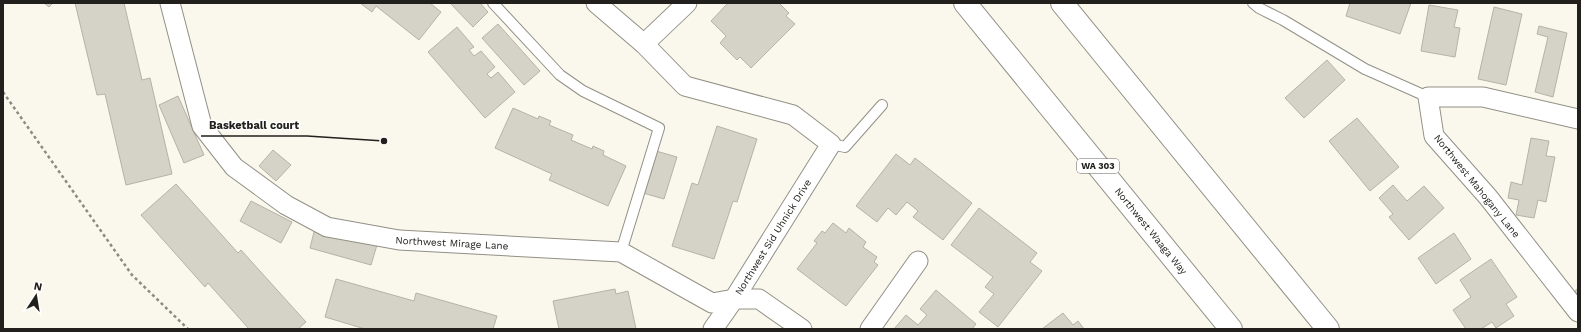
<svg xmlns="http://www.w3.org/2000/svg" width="1581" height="332" font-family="'Work Sans',sans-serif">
<rect width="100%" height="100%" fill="#faf7ec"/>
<g fill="#d5d2c7" stroke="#b5b2a8">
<polygon points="44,3 53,3 49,7"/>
<polygon points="75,3 124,3 142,80 150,78 172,174 126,185 105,94 97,95"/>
<polygon points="360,3 430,3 441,12 419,40 376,6 372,12"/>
<polygon points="450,3 480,3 488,12 473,27"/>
<polygon points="728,3 779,3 789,13 786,16 795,24 751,68 740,57 737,60 720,43 726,36 711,21"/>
<polygon points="1350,3 1411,3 1400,34 1346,16"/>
<polygon points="1429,5 1458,10 1454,27 1460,28 1455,57 1421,51"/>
<polygon points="1494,7 1522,14 1506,85 1478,79"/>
<polygon points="498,24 540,71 524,85 482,38"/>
<polygon points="1539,26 1567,33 1553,97 1535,92 1548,37 1537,34"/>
<polygon points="457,27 474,47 469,50 474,56 481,51 495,67 487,74 491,78 498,72 515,92 485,118 428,52"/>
<polygon points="1327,60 1345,80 1304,118 1285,98"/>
<polygon points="178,96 204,155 184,163 159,105"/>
<polygon points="513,108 538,119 539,116 551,121 549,125 573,135 571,140 592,149 593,146 604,151 603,155 626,166 608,206 549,180 552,174 495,148"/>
<polygon points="1357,118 1399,167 1370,191 1329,141"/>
<polygon points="717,126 757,139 737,202 733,201 714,259 672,246 692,183 698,185"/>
<polygon points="1531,138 1549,141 1546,156 1555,157 1546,202 1538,200 1534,218 1516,215 1519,200 1508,198 1511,182 1522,185"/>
<polygon points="273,150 291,165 276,181 259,166"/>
<polygon points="656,151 677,157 664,199 643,193"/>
<polygon points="896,154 910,165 915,158 972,203 943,240 913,217 918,211 907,202 896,215 888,208 877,222 856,206"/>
<polygon points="176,184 238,253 241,250 306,322 298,329 249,329 208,283 205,287 141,215"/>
<polygon points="1393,185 1407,201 1424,186 1444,208 1409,240 1389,217 1393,214 1379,198"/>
<polygon points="251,201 292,222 281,243 240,221"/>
<polygon points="979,208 1037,253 1030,262 1042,271 998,327 979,312 994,294 985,287 993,277 951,245"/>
<polygon points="833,223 846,233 849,228 866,242 863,247 877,257 874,262 878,265 846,306 797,269 817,243 814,241 822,231 825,233"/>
<polygon points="315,228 377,245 371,265 310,248"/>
<polygon points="1454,233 1471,259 1436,284 1418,258"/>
<polygon points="1491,259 1517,297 1506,304 1514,316 1496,328 1492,322 1481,329 1466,329 1453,310 1471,297 1460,280"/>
<polygon points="336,279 414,301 416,293 497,316 493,329 365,329 325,317"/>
<polygon points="1578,288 1578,300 1572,294"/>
<polygon points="615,289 616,294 628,291 636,329 559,329 553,301"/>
<polygon points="936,290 976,324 972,329 894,329 906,315 918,325 927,315 920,309"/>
<polygon points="1063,313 1073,325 1078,321 1084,329 1042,329"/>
</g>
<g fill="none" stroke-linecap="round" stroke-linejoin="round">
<g stroke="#929086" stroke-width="12">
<g id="lane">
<polyline points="493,3 560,75 583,91 659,128 621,252"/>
<polyline points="1253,3 1259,8 1283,20 1365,69 1428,97"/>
<polyline points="831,144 845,147 882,105"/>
</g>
</g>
<g stroke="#929086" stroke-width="21">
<g id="street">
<polyline points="170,3 202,126 234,167 286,205 327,227 399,240 621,252 712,303 734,299 759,299 802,329"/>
<polyline points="596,3 644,44 685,86 793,115 831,144 734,299 713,329"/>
<polyline points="644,44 687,3"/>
<polyline points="1578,119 1483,97 1428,97 1434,136 1488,197 1578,312"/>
<polyline points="870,329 918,261"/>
</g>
</g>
<g stroke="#929086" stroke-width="24">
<g id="highway">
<polyline points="965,3 1231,329"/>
<polyline points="1062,3 1328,329"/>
</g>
</g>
<polyline stroke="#8c8a82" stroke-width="2.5" stroke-dasharray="3 3" stroke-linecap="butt" points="3,92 132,275 188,329"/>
<use href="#lane" stroke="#fff" stroke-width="10"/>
<use href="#street" stroke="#fff" stroke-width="19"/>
<use href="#highway" stroke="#fff" stroke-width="22"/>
</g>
<g text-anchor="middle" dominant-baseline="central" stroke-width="3" stroke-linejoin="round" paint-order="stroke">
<rect fill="#fff" stroke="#646360" stroke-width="1" x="1077" y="159" width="42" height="14" rx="3"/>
<g font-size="9" font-weight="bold" fill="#21201c">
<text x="1098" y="166">WA 303</text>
</g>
<g font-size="10" fill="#21201c" stroke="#fff">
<text transform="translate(1477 186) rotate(51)">Northwest Mahogany Lane</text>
<text transform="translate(1151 231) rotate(51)">Northwest Waaga Way</text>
<text transform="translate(773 237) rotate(-58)">Northwest Sid Uhnick Drive</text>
<text transform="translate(452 243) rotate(3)">Northwest Mirage Lane</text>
</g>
</g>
<path fill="none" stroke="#21201c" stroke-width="1.5" d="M384 141L307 136H201"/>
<circle fill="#21201c" stroke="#fff" stroke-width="1.5" cx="384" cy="141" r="4"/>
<g font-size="11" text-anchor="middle" font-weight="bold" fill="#21201c" stroke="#fff" stroke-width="3" stroke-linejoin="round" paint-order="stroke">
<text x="254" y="129">Basketball court</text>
</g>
<rect width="1581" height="332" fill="none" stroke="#21201c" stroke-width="8"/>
<g transform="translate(36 296) rotate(12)" stroke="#ffffff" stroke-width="3" paint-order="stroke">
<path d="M0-3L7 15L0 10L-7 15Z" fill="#21201c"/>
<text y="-6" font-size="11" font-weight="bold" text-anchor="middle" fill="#21201c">N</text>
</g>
</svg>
